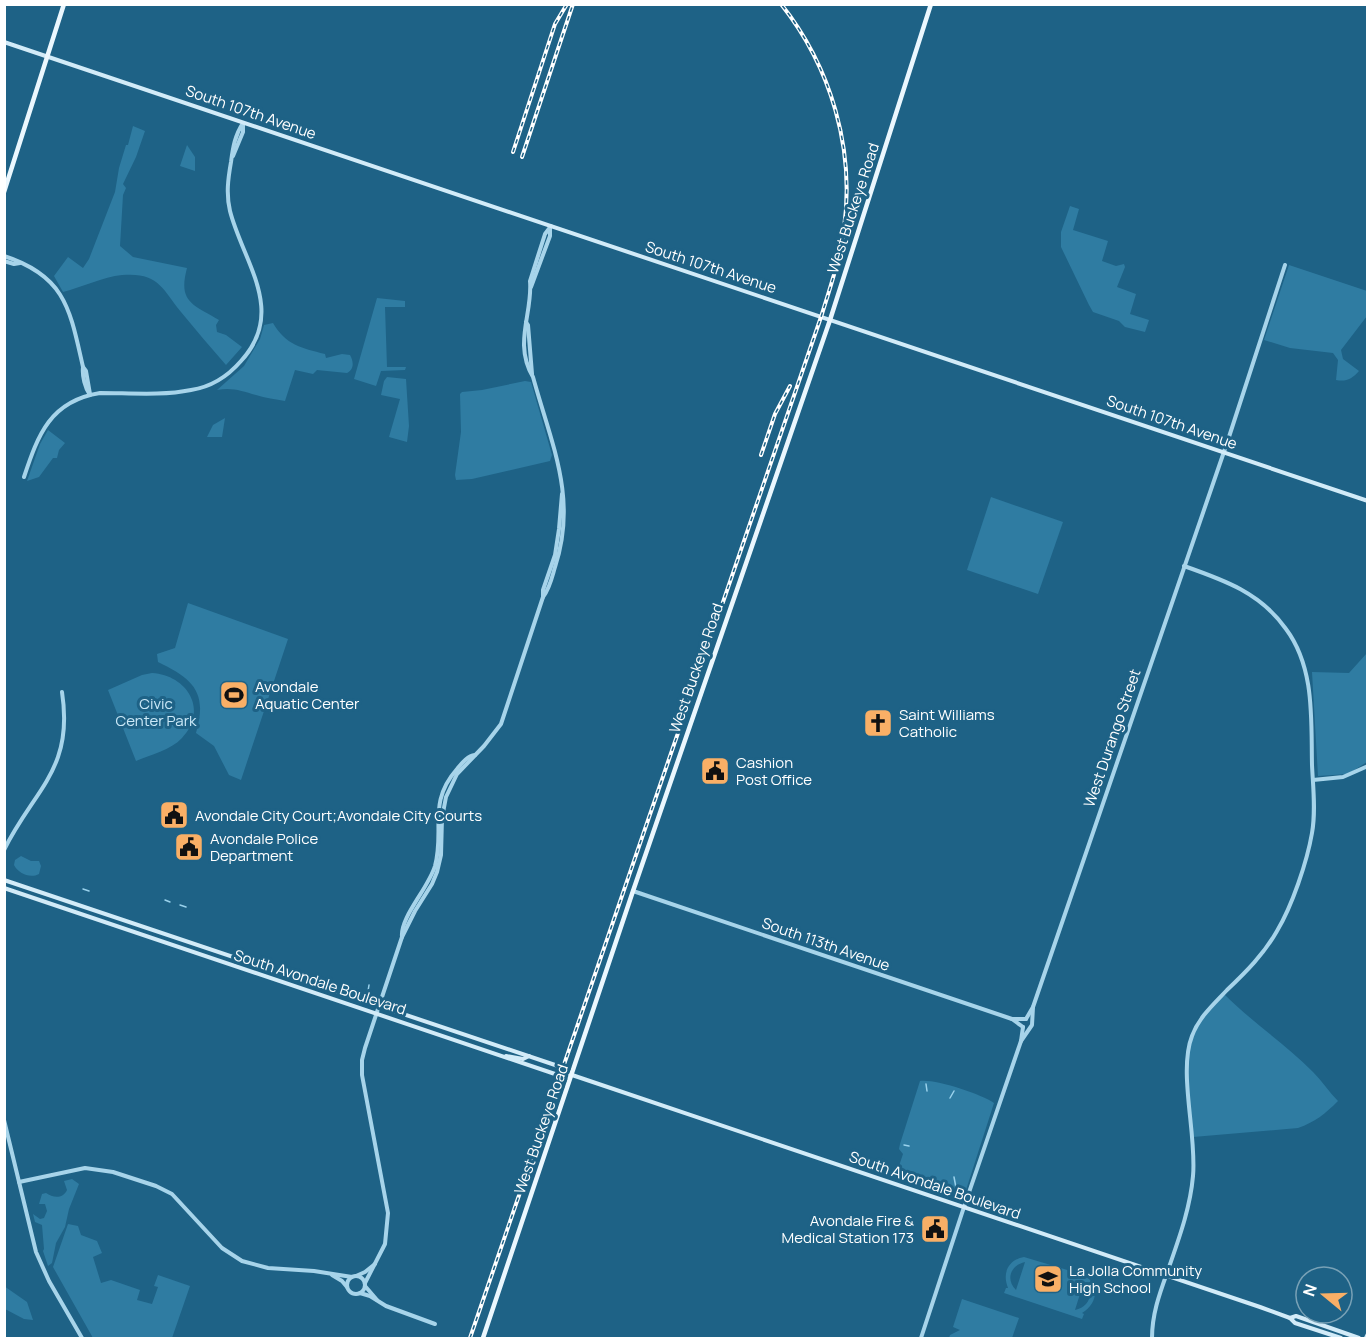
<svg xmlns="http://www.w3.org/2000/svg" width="1372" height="1343" font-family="Manrope,sans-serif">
<rect width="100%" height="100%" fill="#1e6286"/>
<g fill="#2f7ca2" fill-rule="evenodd">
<path d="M133,126L145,131L136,157L123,184L126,188L123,195L120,246L133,257L187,268C178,302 192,304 219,320L216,325L217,332L226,335L242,347L226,365C211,348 196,330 181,312C162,288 158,272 122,275C103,277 82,287 63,292L54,276L68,257L83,268L89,259L115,192L119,168L126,145H128Z"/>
<polygon points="187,145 195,157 195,171 180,166"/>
<polygon points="1070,206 1079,209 1073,230 1108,241 1102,261 1116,266 1124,264 1125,267 1117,287 1136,294 1130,314 1149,320 1145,332 1125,327 1119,321 1093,312 1089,305 1061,247 1061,232"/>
<path d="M1289,265L1367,291V316L1341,350L1343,359L1359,371C1352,379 1346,382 1336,380L1338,360L1333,353L1290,348L1264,340Z"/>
<polygon points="377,298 405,301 405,307 385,307 387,367 406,367 405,370 381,371 376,386 354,379"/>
<path d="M273,323C286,345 301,348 325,354L326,358L342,354L350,355C354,362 354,370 347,373L317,370L313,374L295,370L285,401C276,399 265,398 256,395C242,391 232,387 217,390L244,366L260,339L264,325Z"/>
<polygon points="387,377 406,379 409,426 407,442 389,437 400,399 381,395 384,381"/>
<polygon points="525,381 531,382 552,455 550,461 472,479 456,480 455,475 461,432 460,394 462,392 482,390"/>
<polygon points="225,418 222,437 207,437 213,425"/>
<polygon points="48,430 65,443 59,450 57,458 53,458 39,477 27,481 40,444"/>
<polygon points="991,497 1063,522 1038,594 967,570"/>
<path d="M188,603L288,639L241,780L229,775L214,746L196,733C208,692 193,679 158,662L157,654L175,648Z"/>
<polygon points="1367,653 1367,762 1348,774 1318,776 1312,672 1349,673"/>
<path d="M152,673C187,675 209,710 182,738C171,750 150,755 136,761L108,690L142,675Z"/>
<path d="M21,856L31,861H39L41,866L39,874C30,879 18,873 14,865L15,860Z"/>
<path d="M1224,994C1252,1022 1285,1044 1313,1072C1322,1081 1329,1092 1338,1101C1325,1114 1315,1122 1298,1128L1193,1137C1190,1099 1180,1057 1199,1022C1205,1012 1216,1003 1224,994Z"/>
<path d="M920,1081C936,1079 981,1094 994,1103L966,1190L960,1200L895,1178L903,1154L899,1149L900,1144Z"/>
<path d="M72,1179L79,1184L69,1209L65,1227L56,1243L52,1263L48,1266L43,1251L44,1249L42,1225L35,1222L33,1214L40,1219L44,1218L47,1211L45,1204H39L42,1194L46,1193C53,1198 63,1199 67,1190L64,1181Z"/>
<polygon points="68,1224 78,1226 81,1235 97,1241 102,1253 93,1257 101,1283 111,1280 140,1290 137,1300 152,1304 158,1287 154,1286 158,1275 190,1286 172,1338 93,1338 53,1267"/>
<path d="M1024,1257L1084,1275C1100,1285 1098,1303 1082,1313L1084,1314L1082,1319L1004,1293L1006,1288H1008C1002,1273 1008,1260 1024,1257ZM1025,1262L1016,1290C1005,1279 1011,1265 1025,1262ZM1084,1281C1095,1292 1090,1307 1075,1310Z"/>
<polygon points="4,1286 27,1302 33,1320 24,1319 5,1309"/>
<polygon points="962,1299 1019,1318 1012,1338 949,1338 950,1335 960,1330 953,1327"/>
</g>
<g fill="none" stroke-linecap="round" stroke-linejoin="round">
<g stroke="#9ad2ec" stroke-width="1.5">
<polyline points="83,889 89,891"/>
<polyline points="165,900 170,902"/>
<polyline points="180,905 186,907"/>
<polyline points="367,997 369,985"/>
<polyline points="926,1084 927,1091"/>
<polyline points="950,1098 954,1091"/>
<polyline points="904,1145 909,1146"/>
<polyline points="954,1177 957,1193 955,1197"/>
</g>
<g stroke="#a7d4ea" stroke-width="4">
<polyline points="233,156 243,132 243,124"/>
<path d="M4,256C66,276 70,310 83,367C82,376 85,388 90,395"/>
<polyline points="4,261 14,264 20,263"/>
<polyline points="531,287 550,236 550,227"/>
<polyline points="526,322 528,325 532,374"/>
<polyline points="83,367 86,371 90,394"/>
<path d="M24,477C38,435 50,401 100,393C129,393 162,396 191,390C211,387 228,376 241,361C287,311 243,262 230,211C226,194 228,179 231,162C233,147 235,135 243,123"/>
<path d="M543,597C550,588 552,577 555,567C578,498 551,443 533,377C513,343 533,313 530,281L545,234L551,226"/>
<polyline points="1313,780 1343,777 1368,766"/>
<path d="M4,850C34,789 74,770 62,692"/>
<polyline points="633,891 1012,1019 1023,1027"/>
<path d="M402,937C400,917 428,889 435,866C445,829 427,803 457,769C462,763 467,756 475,755"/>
<polyline points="1012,1019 1026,1019"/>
<polyline points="1026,1019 1033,1007 1227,443 1285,265"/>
<polyline points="1021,1041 1032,1025 1033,1007"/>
<polyline points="4,1120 36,1252 49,1281 82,1338"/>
<polyline points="19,1182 85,1168 113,1172 156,1186 172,1194 222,1248 242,1261 268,1268 314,1271 352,1277"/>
<polyline points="332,1275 342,1281 347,1287"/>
<circle cx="356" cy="1285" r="9"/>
<polyline points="356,1276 365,1272 375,1264"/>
<polyline points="365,1283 385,1244 388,1213 362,1075 362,1060 365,1048 402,937 415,911 432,884 437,872 441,855 442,818 446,797 457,774 484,746 501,724 543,597 543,590 555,555 559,529 562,494"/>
<polyline points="365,1286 377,1300"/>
<polyline points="360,1293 370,1296 386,1306 435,1324"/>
<polyline points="921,1338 964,1207 1021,1041 1023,1027"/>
<path d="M1152,1338C1152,1315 1159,1295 1167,1273C1178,1241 1190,1210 1193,1176C1197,1135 1178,1072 1192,1036C1199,1017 1214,1004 1227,990C1246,972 1264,954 1277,931C1292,906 1307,862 1312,833C1316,811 1313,787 1312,765C1311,719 1315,668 1286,629C1261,593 1224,580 1184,566"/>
</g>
<g stroke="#d2ebf8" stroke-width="4">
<polyline points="4,42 1368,501"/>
<polyline points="4,880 561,1067 566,1069 572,1075"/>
<polyline points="4,888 558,1075 565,1077 572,1075 1260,1307 1290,1318 1295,1323 1341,1338"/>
<polyline points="506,1056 523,1059 529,1056"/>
<polyline points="1290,1318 1296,1316 1359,1338"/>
<polyline points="1366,1338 1368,1334"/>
</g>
<g stroke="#ebf7fe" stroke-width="4.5">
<polyline points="4,192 64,4"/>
<polyline points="483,1338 633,891 830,320 931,4"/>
</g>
<g stroke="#fff" stroke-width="4">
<g id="rail">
<polyline points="513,152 555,24 567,4"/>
<polyline points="522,157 573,4"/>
<polyline points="761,455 775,414 790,386"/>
<path d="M470,1338L821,317C830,288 840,259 844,228C855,149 831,67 781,4"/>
</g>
</g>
<use href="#rail" stroke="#1e6286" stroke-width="1.5" stroke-dasharray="4.5" stroke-linecap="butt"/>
</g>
<defs>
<g id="stadium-square" transform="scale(1.5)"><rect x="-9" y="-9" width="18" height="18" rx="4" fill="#f9af66" stroke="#1e6286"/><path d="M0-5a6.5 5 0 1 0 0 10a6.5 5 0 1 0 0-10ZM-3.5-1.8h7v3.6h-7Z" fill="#111"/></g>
<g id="church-square" transform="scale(1.5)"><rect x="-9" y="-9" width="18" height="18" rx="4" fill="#f9af66" stroke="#1e6286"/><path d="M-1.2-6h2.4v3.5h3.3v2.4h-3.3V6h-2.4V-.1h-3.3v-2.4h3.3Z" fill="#111"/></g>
<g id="civic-square" transform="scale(1.5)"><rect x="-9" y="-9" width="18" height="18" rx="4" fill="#f9af66" stroke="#1e6286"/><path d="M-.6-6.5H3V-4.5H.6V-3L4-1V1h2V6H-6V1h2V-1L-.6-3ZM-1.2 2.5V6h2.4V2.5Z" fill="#111"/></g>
<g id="school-square" transform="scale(1.5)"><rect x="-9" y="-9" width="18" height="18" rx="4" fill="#f9af66" stroke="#1e6286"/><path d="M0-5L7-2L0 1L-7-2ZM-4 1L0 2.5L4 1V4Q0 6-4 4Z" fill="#111"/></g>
</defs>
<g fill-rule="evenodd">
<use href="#stadium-square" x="234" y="695"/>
<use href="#church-square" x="878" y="723"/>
<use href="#civic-square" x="715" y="771"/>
<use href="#civic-square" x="174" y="815"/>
<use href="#civic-square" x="189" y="847"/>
<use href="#civic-square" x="935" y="1229"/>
<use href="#school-square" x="1048" y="1279"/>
</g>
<g text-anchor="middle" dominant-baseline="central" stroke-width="6" stroke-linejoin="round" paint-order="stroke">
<g font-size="15" fill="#fff" stroke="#1e6286">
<text transform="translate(251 112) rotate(19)">South 107th Avenue</text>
<text transform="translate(853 208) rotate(-72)">West Buckeye Road</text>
<text transform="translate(711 267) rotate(18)">South 107th Avenue</text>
<text transform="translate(1172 422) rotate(19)">South 107th Avenue</text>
<text transform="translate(696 668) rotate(-71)">West Buckeye Road</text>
<text transform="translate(1112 738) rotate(-71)">West Durango Street</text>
<text transform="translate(826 944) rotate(19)">South 113th Avenue</text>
<text transform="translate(320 982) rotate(18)">South Avondale Boulevard</text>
<text transform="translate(541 1129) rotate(-71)">West Buckeye Road</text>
<text transform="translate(935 1185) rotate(19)">South Avondale Boulevard</text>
</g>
<g font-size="15" fill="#fff" stroke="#1e6286" text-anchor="start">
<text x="255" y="686">Avondale<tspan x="255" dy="17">Aquatic Center</tspan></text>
<text x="899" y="714">Saint Williams<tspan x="899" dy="17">Catholic</tspan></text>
<text x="736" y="762">Cashion<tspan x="736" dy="17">Post Office</tspan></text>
<text x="195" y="815">Avondale City Court;Avondale City Courts</text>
<text x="210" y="838">Avondale Police<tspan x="210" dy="17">Department</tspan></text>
<text x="914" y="1220" text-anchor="end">Avondale Fire &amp;<tspan x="914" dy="17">Medical Station 173</tspan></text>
<text x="1069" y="1270">La Jolla Community<tspan x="1069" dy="17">High School</tspan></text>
</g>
<g font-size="15" fill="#cbe9f8" stroke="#1e6286">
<text x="156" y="703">Civic<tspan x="156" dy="17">Center Park</tspan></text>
</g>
</g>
<rect width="1372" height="1343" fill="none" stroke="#ffffff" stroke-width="12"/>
<g transform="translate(1324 1295) rotate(289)"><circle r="28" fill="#1e6286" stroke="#78a1b6" stroke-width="1.5"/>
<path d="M0-4.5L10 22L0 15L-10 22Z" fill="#f9af66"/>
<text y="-9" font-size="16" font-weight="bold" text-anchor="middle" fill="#ffffff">N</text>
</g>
</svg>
